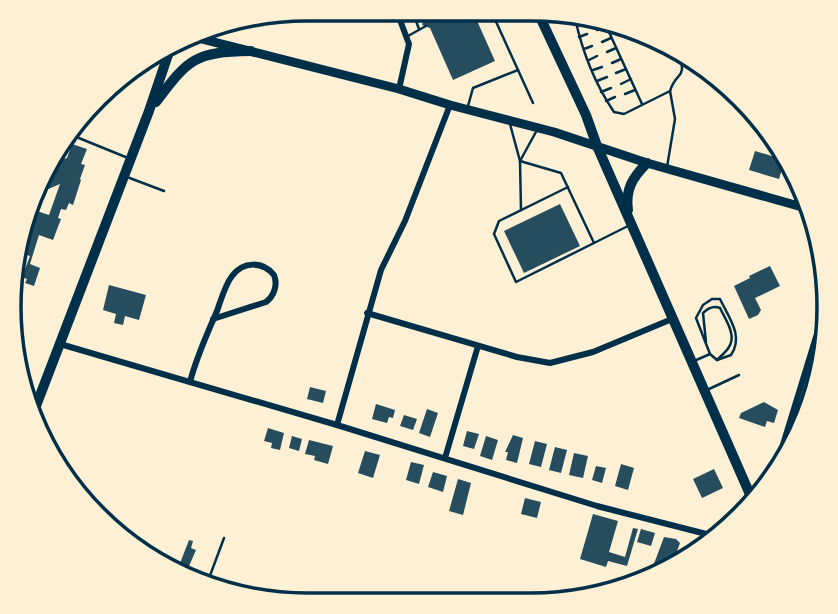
<svg xmlns="http://www.w3.org/2000/svg" width="838" height="614" font-family="Manrope,sans-serif">
<rect width="100%" height="100%" fill="#fdf0d5"/>
<g fill="#264d5e">
<polygon points="436,13 474,14 495,61 453,80 430,28 422,25 425,16 434,20"/>
<polygon points="72,144 87,149 81,164 85,165 80,179 81,180 73,205 69,203 66,210 61,209 58,218 61,219 53,240 39,235 30,264 40,268 34,286 25,283 27,279 15,275 18,266 25,269 30,256 17,252 24,231 30,233 34,221 25,218 28,208 49,215 60,184 46,190 42,180 37,182 50,160 56,158 55,154 58,153 61,160 67,158"/>
<polygon points="755,151 785,160 779,179 749,170"/>
<polygon points="560,204 580,246 524,273 504,231"/>
<polygon points="770,266 780,286 755,298 761,310 758,315 749,319 734,286 750,278 749,276"/>
<polygon points="109,285 146,295 139,320 125,316 123,325 114,323 116,314 103,310"/>
<polygon points="310,387 326,391 323,403 307,399"/>
<polygon points="764,402 778,410 774,423 767,421 765,427 739,418 741,413"/>
<polygon points="376,404 395,410 393,418 389,417 387,423 372,419"/>
<polygon points="427,409 438,413 430,437 419,433"/>
<polygon points="404,415 417,419 413,430 400,426"/>
<polygon points="268,428 284,433 280,450 271,448 272,443 264,441"/>
<polygon points="467,431 479,434 474,449 463,446"/>
<polygon points="513,435 523,438 517,463 506,460 508,452 505,452"/>
<polygon points="292,436 302,439 299,451 289,448"/>
<polygon points="486,436 498,440 492,460 480,456"/>
<polygon points="309,440 333,446 328,464 314,460 315,456 305,454"/>
<polygon points="535,441 547,444 541,467 529,464"/>
<polygon points="555,447 567,450 561,473 549,470"/>
<polygon points="365,451 380,455 373,478 358,473"/>
<polygon points="574,453 588,456 583,478 569,475"/>
<polygon points="411,462 424,465 419,484 406,480"/>
<polygon points="621,464 634,468 628,490 615,486"/>
<polygon points="596,466 606,468 602,483 592,480"/>
<polygon points="714,469 723,488 702,498 693,479"/>
<polygon points="433,472 447,476 443,492 428,487"/>
<polygon points="458,479 471,483 463,515 449,511"/>
<polygon points="525,498 541,502 537,518 521,514"/>
<polygon points="593,514 618,521 609,552 625,557 633,528 638,529 627,566 608,561 606,567 580,559"/>
<polygon points="641,529 655,533 651,546 637,542"/>
<polygon points="664,537 676,539 680,543 671,568 662,573 652,569"/>
<polygon points="189,540 193,541 191,548 196,550 187,571 191,572 190,575 177,571"/>
</g>
<g fill="none" stroke-linecap="round" stroke-linejoin="round">
<g stroke="#003049" stroke-width="2.5">
<polyline points="493,15 533,103"/>
<polyline points="429,18 432,13"/>
<path d="M575,18C582,50 595,84 614,112L624,114L670,91L675,119L667,167"/>
<polyline points="603,19 642,104"/>
<polyline points="419,29 416,21 421,13"/>
<polyline points="597,30 615,22"/>
<polyline points="408,36 426,26"/>
<polyline points="579,37 587,34"/>
<polyline points="602,42 611,38"/>
<polyline points="584,49 592,46"/>
<polyline points="607,52 616,48"/>
<polyline points="589,60 597,56"/>
<polyline points="612,63 621,59"/>
<polyline points="593,70 602,67"/>
<polyline points="616,73 626,69"/>
<polyline points="597,81 607,77"/>
<polyline points="621,84 631,79"/>
<path d="M670,91C677,69 688,82 678,50"/>
<polyline points="601,92 611,88"/>
<polyline points="625,94 635,90"/>
<polyline points="606,101 615,97"/>
<polyline points="468,106 473,88 518,70"/>
<polyline points="510,124 520,161 521,210"/>
<polyline points="69,134 128,158"/>
<polyline points="520,161 561,173 594,243 628,226"/>
<polyline points="520,161 537,130"/>
<polyline points="127,177 164,191"/>
<polyline points="568,187 499,221 494,234 516,282 594,243"/>
<path d="M712,299H720C729,318 744,336 731,355L717,360L710,354L696,318L703,305Z"/>
<path d="M706,342L703,313C708,308 713,305 720,308C725,319 737,335 729,347C726,352 721,356 717,360"/>
<polyline points="694,361 710,354"/>
<polyline points="707,390 739,375"/>
<polyline points="208,581 224,538"/>
</g>
<g stroke="#003049" stroke-width="6">
<polyline points="397,12 409,44 399,89"/>
<polyline points="797,206 801,193"/>
<polyline points="367,313 517,357 550,363 593,352 672,319"/>
<polyline points="60,344 337,425 597,506 718,537"/>
<polyline points="808,363 820,367"/>
<path d="M190,382C196,358 207,334 217,311C221,300 225,285 232,276C243,261 263,261 274,275C278,285 274,296 266,302L213,319"/>
<polyline points="337,425 381,270 405,221 450,105"/>
<polyline points="445,458 478,346"/>
<polyline points="774,474 824,311"/>
</g>
<polyline stroke="#003049" stroke-width="9" points="190,36 399,89 450,105 554,132 647,163 809,209"/>
<g stroke="#003049" stroke-width="10">
<polyline points="540,17 586,115 597,146 752,499"/>
<path d="M156,102C189,58 195,52 251,51"/>
<path d="M628,210C625,189 633,177 647,163"/>
<polyline points="31,419 149,111 172,43"/>
</g>
</g>
<path d="M0 0H838V614H0ZM307 21H531A286 286 0 0 1 817 307V307A286 286 0 0 1 531 593H307A286 286 0 0 1 21 307V307A286 286 0 0 1 307 21Z" fill="#fdf0d5" fill-rule="evenodd"/>
<path fill="none" stroke="#003049" stroke-width="3.5" d="M307 21H531A286 286 0 0 1 817 307V307A286 286 0 0 1 531 593H307A286 286 0 0 1 21 307V307A286 286 0 0 1 307 21Z"/>
</svg>
